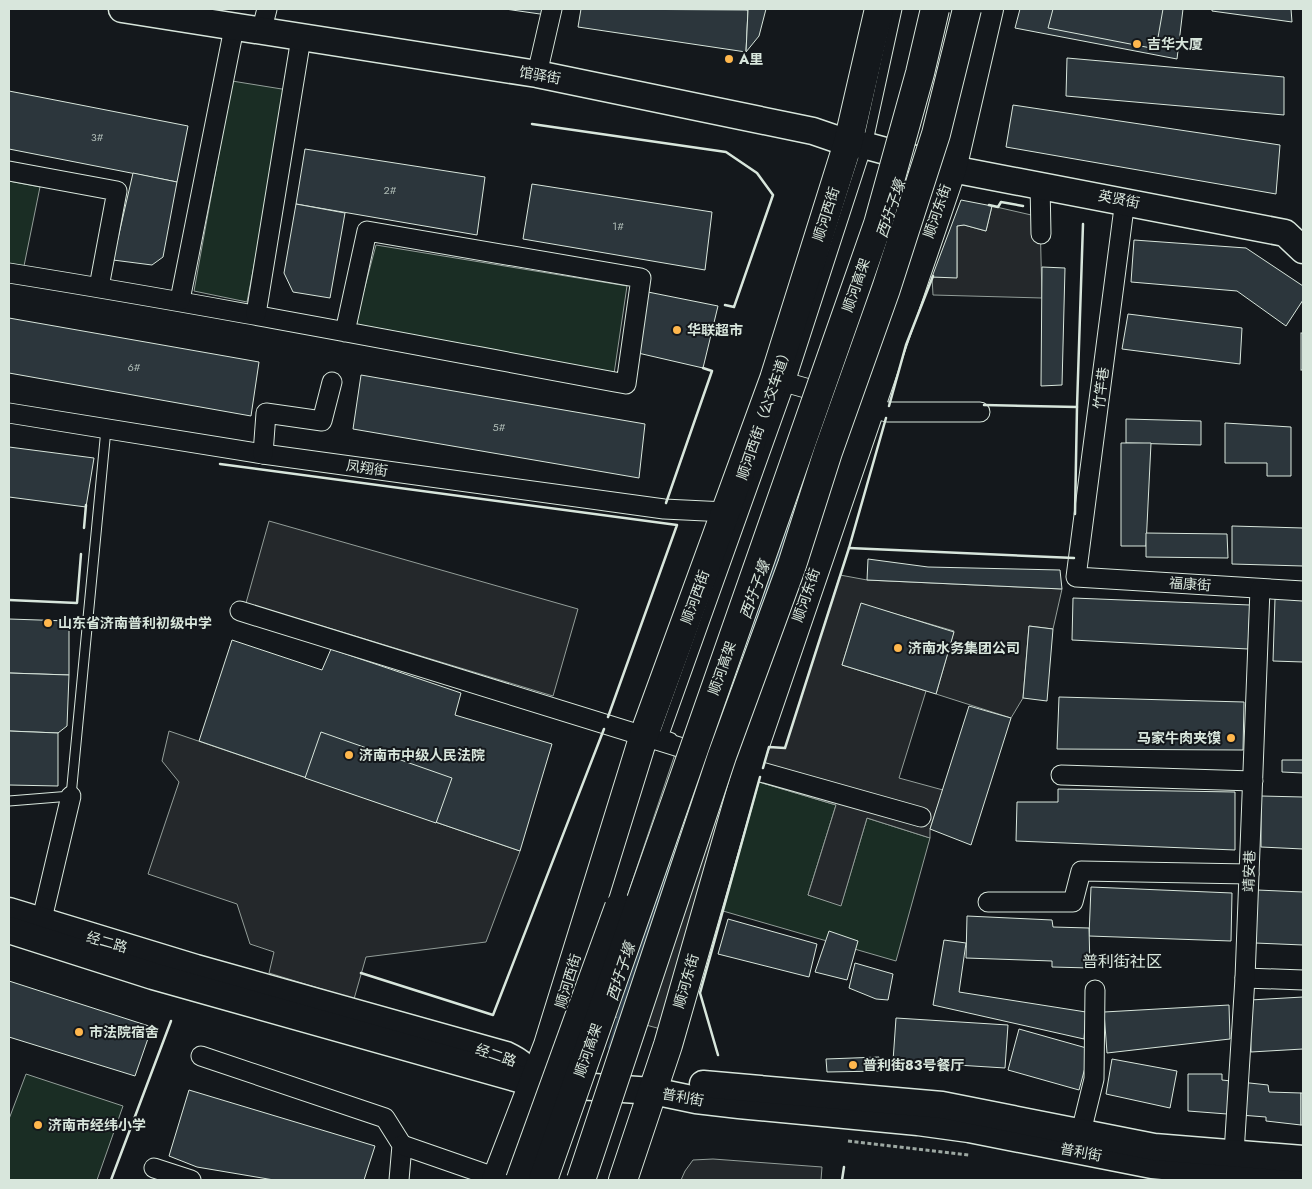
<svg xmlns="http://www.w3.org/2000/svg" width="1312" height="1189" font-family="Jost,'Noto Sans SC',sans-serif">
<rect width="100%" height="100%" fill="#14181c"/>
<g fill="#1a2d24" stroke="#939e99">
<polygon points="232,81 288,90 247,302 194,291"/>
<polygon points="9,181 40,187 24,266 9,264"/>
<polygon points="376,245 627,286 614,374 355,324"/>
<polygon points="759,782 836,805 808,895 841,905 867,818 930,838 896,961 723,911"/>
<polygon points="26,1074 123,1106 97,1180 9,1180 9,1119"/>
</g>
<g fill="#24282b" stroke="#939e99">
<polygon points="992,206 1040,217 1042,298 933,295 932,277 957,277 957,226 964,225 986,231"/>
<polygon points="269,521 578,609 553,696 246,603"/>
<polygon points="840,575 867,580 1062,589 1053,629 1029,626 1023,698 1011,718 936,694 954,631 861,604 842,665 926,691 899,778 943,790 930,829 930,838 867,818 841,906 808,895 836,805 759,782 769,747 785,748"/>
<polygon points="169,731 520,851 486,942 366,957 354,999 269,973 274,952 250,944 237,904 148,874 179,782 162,761"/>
<polygon points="675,754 736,771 661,1029 589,1010"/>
<polygon points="713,1159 822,1167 821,1180 681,1180 685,1171 693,1160"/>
</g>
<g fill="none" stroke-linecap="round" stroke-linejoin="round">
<g stroke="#2f3f4d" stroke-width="6">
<polyline points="730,694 796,508"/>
<polyline points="611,1047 629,987 698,784"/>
</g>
</g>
<g fill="#2c363c" stroke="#d8e6dc">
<polygon points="505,9 548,9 547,15"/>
<polygon points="581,9 748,10 746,52 578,27"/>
<polygon points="742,9 766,9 759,36 746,52 748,10"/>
<polygon points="1020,9 1183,9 1177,59 1015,28"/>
<polygon points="1053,9 1163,9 1156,49 1048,28"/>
<polygon points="1212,9 1291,9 1292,22 1212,11"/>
<polygon points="1067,58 1284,77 1284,115 1066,96"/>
<polygon points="9,91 188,126 177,182 9,149"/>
<polygon points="1013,105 1280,145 1276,194 1006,147"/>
<polygon points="305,149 485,177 477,235 296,204"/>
<polygon points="133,173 177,182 163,257 152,265 113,260"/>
<polygon points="532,184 712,212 705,270 523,239"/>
<polygon points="961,200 992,206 986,231 964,225 957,226 957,278 932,277"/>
<polygon points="296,204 345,213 330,298 293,292 284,273"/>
<polygon points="1134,240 1246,248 1303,286 1303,300 1286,326 1237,291 1131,282"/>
<polygon points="1042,267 1065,268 1062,385 1041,386"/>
<polygon points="648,292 718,306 703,368 638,353"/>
<polygon points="1128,314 1242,328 1240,364 1122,349"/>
<polygon points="9,318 259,362 251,416 9,373"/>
<rect x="1301" y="333" width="2" height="37"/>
<polygon points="361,375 645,424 639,478 353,429"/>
<polygon points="1126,419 1201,421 1201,445 1126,443"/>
<polygon points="1225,423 1291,427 1291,476 1267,476 1267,463 1225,463"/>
<polygon points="1121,443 1151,443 1146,546 1121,546"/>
<polygon points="9,447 94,458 86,507 9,497"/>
<polygon points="1232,526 1303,528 1303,566 1232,564"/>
<polygon points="1146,533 1227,534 1228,558 1146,557"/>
<polygon points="868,559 928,567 1060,570 1062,589 867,580"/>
<polygon points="1073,598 1250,605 1248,649 1072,640"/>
<polygon points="1275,599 1303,599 1303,662 1273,661"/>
<polygon points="861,603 954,632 936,694 842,665"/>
<polygon points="9,619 69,621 69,675 9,673"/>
<polygon points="1029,626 1053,629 1047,701 1023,698"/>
<polygon points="232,640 322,670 331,649 461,693 455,715 552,744 520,851 199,741"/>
<polygon points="9,673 69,675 67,726 58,733 9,731"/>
<polygon points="1059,697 1244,702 1243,750 1057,749"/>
<polygon points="969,706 1011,718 971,845 930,829"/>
<polygon points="9,731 58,733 58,786 9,785"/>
<polygon points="321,732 452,778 436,823 305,778"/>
<polygon points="1282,760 1303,760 1303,773 1282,772"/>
<polygon points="1058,789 1235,792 1235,850 1016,841 1017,802 1058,802"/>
<polygon points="1261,796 1303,797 1303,849 1261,847"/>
<polygon points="1091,887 1232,893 1231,941 1089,936"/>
<polygon points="1257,890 1303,892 1303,945 1255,943"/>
<polygon points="967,916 1052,920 1053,927 1089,928 1090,968 1052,967 1052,961 966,958"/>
<polygon points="728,919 817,944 809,977 718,954"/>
<polygon points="829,931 858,941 847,980 815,972"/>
<polygon points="944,940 966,943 959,992 1086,1012 1084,1039 933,1005"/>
<polygon points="855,963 893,974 888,1000 876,999 849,988"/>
<polygon points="9,981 152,1027 135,1076 9,1037"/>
<polygon points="1303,997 1303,1049 1251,1052 1250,1000"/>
<polygon points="1229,1005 1230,1039 1107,1053 1104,1012"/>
<polygon points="896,1018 1008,1025 1005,1068 893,1061"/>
<polygon points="1019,1029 1090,1049 1079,1090 1008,1070"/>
<polygon points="879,1057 881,1071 827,1072 826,1059"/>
<polygon points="1112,1059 1177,1071 1170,1108 1106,1094"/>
<polygon points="1188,1074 1222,1074 1222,1080 1268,1085 1269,1092 1301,1093 1301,1125 1266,1121 1266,1117 1188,1111"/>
<polygon points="189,1090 375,1146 364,1180 274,1180 197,1167 169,1156"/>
<rect x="1301" y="1093" width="2" height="32"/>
</g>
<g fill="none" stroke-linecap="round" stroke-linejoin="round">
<g stroke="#d8e6dc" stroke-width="11">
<g id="lane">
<polyline points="672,738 664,735 790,383 853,189 867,146 897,9"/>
<polyline points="9,801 71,796 106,429"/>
</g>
</g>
<g stroke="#d8e6dc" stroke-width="21">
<g id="street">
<polyline points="261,32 267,9"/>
<polyline points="537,74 552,9"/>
<polyline points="9,171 117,191 99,287"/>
<polyline points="1040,184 1041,234"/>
<polyline points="1125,200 1076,577 1303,591"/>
<path d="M9,273C215,306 420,346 626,384L641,278L367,231L345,332"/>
<polyline points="180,300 234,28"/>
<polyline points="256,314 301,38"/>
<polyline points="774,379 830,395"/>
<polyline points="859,404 887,412 980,412"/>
<polyline points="9,413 263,454 664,509 726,512"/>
<polyline points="263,454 266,413 322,421 332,382"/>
<polyline points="240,611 747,768 921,817"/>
<polyline points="1061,775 1253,781"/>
<polyline points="988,902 1073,902 1081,871 1249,874"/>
<polyline points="41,923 71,796"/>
<polyline points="1245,978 1303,980"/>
<polyline points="201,1056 385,1118 402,1145 399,1180"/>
<polyline points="1081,1132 1094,1079 1095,990"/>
<polyline points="402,1145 497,1178"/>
<polyline points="1234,1153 1245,978 1260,589"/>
<polyline points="154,1168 191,1180"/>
</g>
</g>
<g stroke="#d8e6dc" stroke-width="29">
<g id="secondary">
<polyline points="122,9 537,74 813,131 848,143 867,146 952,169 1285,233 1303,250"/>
<path d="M9,911L196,968L506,1055C521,1062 527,1067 533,1083"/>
<polyline points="9,930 153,976 533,1083 653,1091 696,1100 739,1105 918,1122 969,1129 1152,1165 1303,1179"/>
<polyline points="703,1084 942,1105 1154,1147 1303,1159"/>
</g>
</g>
<g stroke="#d8e6dc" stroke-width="30">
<g id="primary">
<polyline points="496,1180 548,1045 644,735 774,379 848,143 879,9"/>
<polyline points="623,1180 668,1045 749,763 952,169 989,9"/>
</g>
</g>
<polyline stroke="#9da8a2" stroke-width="3" stroke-dasharray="4 2.5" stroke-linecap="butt" points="848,1141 969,1155"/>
<use href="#lane" stroke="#14181c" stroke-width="9"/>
<use href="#street" stroke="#14181c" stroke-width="19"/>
<use href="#secondary" stroke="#14181c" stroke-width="26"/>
<use href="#primary" stroke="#14181c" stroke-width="28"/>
<g stroke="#d8e6dc" stroke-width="30" stroke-linecap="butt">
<g id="highway-bridge">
<polyline points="520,1180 619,907"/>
<polyline points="543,1180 878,224 920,73 935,9"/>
<polyline points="581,1180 722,756 792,565 828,452 886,289 936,134 967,9"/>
</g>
</g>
<use href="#highway-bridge" stroke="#14181c" stroke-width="28"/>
<g stroke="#d8e6dc" stroke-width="2.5">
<polyline points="532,124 726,152 757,173 773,195 734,307 725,305"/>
<polyline points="989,205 998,207 1001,202 1023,206"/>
<polyline points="984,405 1077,407 1075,514"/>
<polyline points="889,406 906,345 933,276"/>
<polyline points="1077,407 1083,224"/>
<polyline points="220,464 677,525 608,717"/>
<polyline points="666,503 712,371 703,368"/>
<polyline points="84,528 86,505"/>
<polyline points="849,548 1074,558"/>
<polyline points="9,600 77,603 81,554"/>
<polyline points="763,768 769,747 785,748 849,548 886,418"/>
<polyline points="361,973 493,1015 604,729"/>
<polyline points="718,1055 700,993 760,777"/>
<polyline points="111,1180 171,1021"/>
<polyline points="842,1180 844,1167"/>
</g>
</g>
<g fill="#ffb74d" stroke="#14181c" stroke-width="2">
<circle cx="1137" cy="44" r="5"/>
<circle cx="729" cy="59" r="5"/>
<circle cx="677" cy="330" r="5"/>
<circle cx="48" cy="623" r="5"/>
<circle cx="898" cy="648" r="5"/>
<circle cx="1231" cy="738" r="5"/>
<circle cx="349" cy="755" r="5"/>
<circle cx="79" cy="1032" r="5"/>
<circle cx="853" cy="1065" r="5"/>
<circle cx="38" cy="1125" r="5"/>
</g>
<g text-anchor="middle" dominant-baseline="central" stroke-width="4" stroke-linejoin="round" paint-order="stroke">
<g font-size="11" fill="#adbab4">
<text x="97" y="137">3#</text>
<text x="390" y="190">2#</text>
<text x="618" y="226">1#</text>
<text x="134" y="367">6#</text>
<text x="499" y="427">5#</text>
</g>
<g font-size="14" font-weight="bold" fill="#d8e6dc" stroke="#14181c" text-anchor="start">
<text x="1147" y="44">吉华大厦</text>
<text x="739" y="59">A里</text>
<text x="687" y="330">华联超市</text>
<text x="58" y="623">山东省济南普利初级中学</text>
<text x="908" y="648">济南水务集团公司</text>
<text x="1221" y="738" text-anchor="end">马家牛肉夹馍</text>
<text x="359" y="755">济南市中级人民法院</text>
<text x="89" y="1032">市法院宿舍</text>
<text x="863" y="1065">普利街83号餐厅</text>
<text x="48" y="1125">济南市经纬小学</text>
</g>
<g font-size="14" fill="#d8e6dc" stroke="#14181c">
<text transform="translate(540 75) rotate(10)">馆驿街</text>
<text transform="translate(1119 199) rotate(11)">英贤街</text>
<text transform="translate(937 211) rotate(-71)">顺河东街</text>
<text transform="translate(826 214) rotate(-72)">顺河西街</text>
<text transform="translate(856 285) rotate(-71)">顺河高架</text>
<text transform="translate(1101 388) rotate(-83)">竹竿巷</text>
<text transform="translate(764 413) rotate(-71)">顺河西街（公交车道）</text>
<text transform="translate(367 468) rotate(8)">凤翔街</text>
<text transform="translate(1190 584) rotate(4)">福康街</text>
<text transform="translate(806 595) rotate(-71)">顺河东街</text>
<text transform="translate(695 597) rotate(-70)">顺河西街</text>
<text transform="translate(722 668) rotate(-71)">顺河高架</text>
<text transform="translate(1249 871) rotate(-88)">靖安巷</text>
<text transform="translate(107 942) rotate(16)">经二路</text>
<text transform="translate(568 981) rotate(-73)">顺河西街</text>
<text transform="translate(686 981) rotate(-74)">顺河东街</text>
<text transform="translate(588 1050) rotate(-71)">顺河高架</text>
<text transform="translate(496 1055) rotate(19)">经二路</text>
<text transform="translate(683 1097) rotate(10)">普利街</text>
<text transform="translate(1081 1152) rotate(11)">普利街</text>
</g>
<g font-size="15" font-style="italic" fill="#d8e6dc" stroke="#14181c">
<text transform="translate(891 209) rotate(-71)">西圩子壕</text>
<text transform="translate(755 590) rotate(-70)">西圩子壕</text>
<text transform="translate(621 972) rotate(-72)">西圩子壕</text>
</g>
<g font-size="16" fill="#d8e6dc" stroke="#14181c">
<text x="1122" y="961">普利街社区</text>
</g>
</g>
<rect width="1312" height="1189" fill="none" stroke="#d8e6dc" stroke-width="20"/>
</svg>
